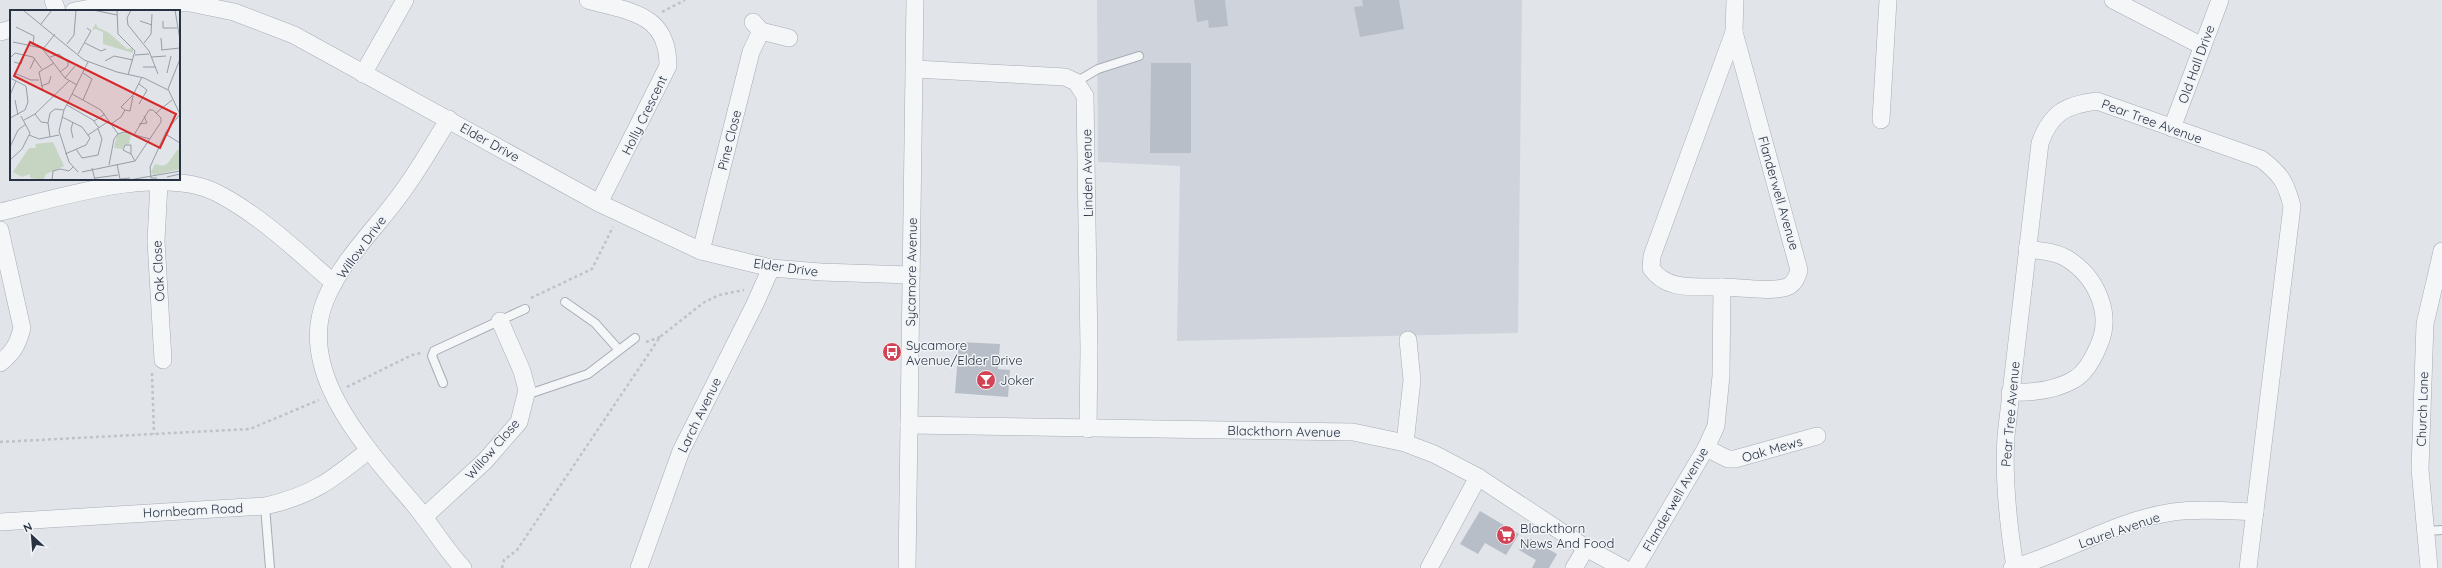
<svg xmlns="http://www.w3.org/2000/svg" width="2442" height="568" font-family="Quicksand,sans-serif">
<rect width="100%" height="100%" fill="#e1e5ea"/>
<polygon fill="#cfd4dc" points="1097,0 1522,0 1518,333 1177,341 1180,166 1098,162"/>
<g fill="#b8bec8">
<polygon points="1194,0 1225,0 1228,26 1209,28 1208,20 1197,22"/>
<polygon points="1362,0 1399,0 1404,29 1360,37 1354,7 1363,6"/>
<polygon points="1151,63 1191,63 1191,153 1150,153"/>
<polygon points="959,342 1000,344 998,369 1010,370 1008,397 955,393"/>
<polygon points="1480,511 1519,534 1506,555 1485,543 1478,554 1460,544"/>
<polygon points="1527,537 1557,554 1549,568 1532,568 1536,560 1519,550"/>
</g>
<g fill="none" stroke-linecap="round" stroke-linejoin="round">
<g stroke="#a6acb5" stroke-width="10">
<g id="service">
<polyline points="1076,82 1098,69 1139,56"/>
<polyline points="565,302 595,323 619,350"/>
<polyline points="443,383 432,356 434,351 525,309"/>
<polyline points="526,395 588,374 635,338"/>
<polyline points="265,506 270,568"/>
<polyline points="2426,531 2442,530"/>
</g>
</g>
<g stroke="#a6acb5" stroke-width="18">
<g id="minor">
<polyline points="53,0 57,11"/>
<path d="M588,0C630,12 668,13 668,66L599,203"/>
<polyline points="2113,0 2202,46"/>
<polyline points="74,11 114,4 144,1 190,3 234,12 294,35 599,203 701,251 771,268 821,272 911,275"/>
<polyline points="753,22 761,31 789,38"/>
<polyline points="0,32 11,29"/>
<polyline points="915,69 1065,77 1076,82 1085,96 1089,349 1088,429"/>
<polyline points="363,74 405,0"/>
<path d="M449,119C434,142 421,166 405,188C379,226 342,258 325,301C295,376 373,455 417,508C433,528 446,550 463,568"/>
<polyline points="1881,120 1888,0"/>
<polyline points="2172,128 2220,0"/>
<polyline points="159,183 156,241 163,360"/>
<path d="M0,212C58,198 161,164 217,193C260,215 297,251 334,283"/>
<path d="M0,230L22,328C18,344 13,353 0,363"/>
<polyline points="701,251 751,52 761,31"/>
<path d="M1722,287C1738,287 1776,293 1789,286C1796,282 1797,276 1799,270L1734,32"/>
<path d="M2010,392C2033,393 2055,391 2075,379C2086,372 2093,359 2098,347C2114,314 2096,276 2066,258C2054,251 2040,251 2027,249"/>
<polyline points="909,425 1353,432 1405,443 1434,454 1478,477 1586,548 1623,568"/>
<polyline points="1405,443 1412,380 1408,340"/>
<polyline points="1706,448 1728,459 1735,459 1817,436"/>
<polyline points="424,517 485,461 519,422 527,390 522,371 500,321"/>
<path d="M0,522L265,506C312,496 333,479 369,450"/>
<path d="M2015,567C2008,523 2003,480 2006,436L2040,143C2051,113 2065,105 2097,101L2261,159C2281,174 2286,183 2292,206L2248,568"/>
<polyline points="639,568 681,451 755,304 771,268"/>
<polyline points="907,568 915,0"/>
<polyline points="1429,568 1478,477"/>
<polyline points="1574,568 1586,548"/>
<path d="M1635,568L1706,448L1716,426L1721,376L1722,287C1696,286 1667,292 1651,268L1652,256L1734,32L1735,0"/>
<path d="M2012,568C2066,553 2116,520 2173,512C2200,508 2227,511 2255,512"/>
<polyline points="2429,568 2420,469 2425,324 2442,251"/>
</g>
</g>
<g stroke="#bfc3c9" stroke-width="2.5" stroke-dasharray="3 3" stroke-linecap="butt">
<polyline points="662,12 685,0"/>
<polyline points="531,298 592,269 613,227"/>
<polyline points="646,342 660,337"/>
<polyline points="152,373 154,434"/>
<polyline points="347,387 412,355 421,353"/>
<polyline points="0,442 250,429 319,400"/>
<polyline points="502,568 504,560 517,550 660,337 703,303 719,295 744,290"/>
</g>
<use href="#service" stroke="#f4f6f8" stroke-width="8"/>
<use href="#minor" stroke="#f4f6f8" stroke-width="17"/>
</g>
<defs>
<g id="bus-disc" transform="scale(1)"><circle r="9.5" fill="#d34356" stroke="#f1f4f7"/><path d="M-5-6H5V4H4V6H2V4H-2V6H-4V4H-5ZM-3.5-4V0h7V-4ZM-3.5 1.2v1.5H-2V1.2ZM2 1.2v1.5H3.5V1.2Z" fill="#fff"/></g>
<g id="bar-disc" transform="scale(1)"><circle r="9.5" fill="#d34356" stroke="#f1f4f7"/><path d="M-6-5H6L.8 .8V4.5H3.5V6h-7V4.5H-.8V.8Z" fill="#fff"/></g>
<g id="supermarket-disc" transform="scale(1)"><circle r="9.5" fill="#d34356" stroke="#f1f4f7"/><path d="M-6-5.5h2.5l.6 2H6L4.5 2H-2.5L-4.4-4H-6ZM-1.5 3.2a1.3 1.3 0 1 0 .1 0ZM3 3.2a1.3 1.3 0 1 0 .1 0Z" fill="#fff"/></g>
</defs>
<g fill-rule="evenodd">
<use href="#bus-disc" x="892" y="352"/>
<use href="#bar-disc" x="986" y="380"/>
<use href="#supermarket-disc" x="1506" y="535"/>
</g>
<g text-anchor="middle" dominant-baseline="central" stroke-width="3" stroke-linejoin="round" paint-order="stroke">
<g font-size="13" fill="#293243" stroke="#f1f4f7">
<text transform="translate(2196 64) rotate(-70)">Old Hall Drive</text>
<text transform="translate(644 115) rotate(-64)">Holly Crescent</text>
<text transform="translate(2152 121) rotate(20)">Pear Tree Avenue</text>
<text transform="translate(729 140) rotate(-76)">Pine Close</text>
<text transform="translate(490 142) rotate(29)">Elder Drive</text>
<text transform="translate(1087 173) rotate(-91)">Linden Avenue</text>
<text transform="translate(1779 193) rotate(74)">Flanderwell Avenue</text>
<text transform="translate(361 247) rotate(-54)">Willow Drive</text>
<text transform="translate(786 267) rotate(8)">Elder Drive</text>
<text transform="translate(158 271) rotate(-93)">Oak Close</text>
<text transform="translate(911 272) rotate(-89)">Sycamore Avenue</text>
<text transform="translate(2422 409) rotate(-88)">Church Lane</text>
<text transform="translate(2010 414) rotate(-85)">Pear Tree Avenue</text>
<text transform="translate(699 415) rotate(-64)">Larch Avenue</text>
<text transform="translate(1284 431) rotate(1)">Blackthorn Avenue</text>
<text transform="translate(492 449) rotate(-49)">Willow Close</text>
<text transform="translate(1772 449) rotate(-16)">Oak Mews</text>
<text transform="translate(1675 499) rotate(-60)">Flanderwell Avenue</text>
<text transform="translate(193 510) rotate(-3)">Hornbeam Road</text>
<text transform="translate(2119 530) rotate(-19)">Laurel Avenue</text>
</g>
<g font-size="13" fill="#293243" stroke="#f1f4f7" text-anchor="start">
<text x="906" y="345">Sycamore<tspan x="906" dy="15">Avenue/Elder Drive</tspan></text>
<text x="1000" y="380">Joker</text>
<text x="1520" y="528">Blackthorn<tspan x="1520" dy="15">News And Food</tspan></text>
</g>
</g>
<g transform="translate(10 10)">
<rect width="170" height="170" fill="#e1e5ea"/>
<path d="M86,13L87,17L99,23L117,39L123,38V43L93,34V22L86,19L82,20ZM114,123L121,125L119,134L114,135L112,139L104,138L107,125ZM43,132L54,156L36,164L33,170L20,168V164L12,167L3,162L19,138H26L25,134ZM168,139L170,141V159L144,165L141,162L145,154L153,156L158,153Z" fill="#c6d4c2"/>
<path fill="none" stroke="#979da7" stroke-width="1" d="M13,0L74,50L107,62L134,68L158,80M83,0L107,5M107,0L108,24L125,41L118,65M121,0L117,8L118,15L139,41L148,64M165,0L170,30M130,11L142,15M153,11V18H167M31,14L42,0M6,17L24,26L23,35M151,28L152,40M3,32L32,38L55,68L67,75M75,33L91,41L96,39M134,33L141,24L142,4M57,34L64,25L66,0M33,39L45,24M151,40L170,38M68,44L81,21L77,18M125,45L139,44M40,47L49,44L58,52V56L50,62M142,47L156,46M0,48L5,43L23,47L32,59M170,49L158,79L170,104M95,51L104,46L123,50M4,52L11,54L14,45M133,57H146M20,59L25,48M4,63L21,70H29M157,63L161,46M0,68L16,76L18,92L15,100L0,108M55,68L65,56M129,74L137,80L129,94M31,76L39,73L41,66M33,81L29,62L44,53M62,84L91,100L108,124M0,85L6,71M5,90L8,105M73,90L82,69L73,63M57,95L83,110L89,118M115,100L120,101L123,86M146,103L162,90M25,104L31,112L38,113M52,107L72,117L80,128L76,135L55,144M14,110L25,104L59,71M84,111L95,104M101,114L111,107L115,100L111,97L123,85L132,67M129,114L137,113L134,106M108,124L114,122L140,129M19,125L29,129L49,125M78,125L99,111M157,125L170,133M40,127L38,113L40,103L45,99L54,100M63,128L61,119L63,112M0,137L8,120L16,114M66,139L72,148L88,145L92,129L88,119M121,144L113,140L115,135H121V144L125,151M0,150L12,139L20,123L11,106M107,154L110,169L120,168M99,155L104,129L108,124M82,158L85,170M68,162L59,152L49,121L54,100L78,52M72,162L125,151L151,112V108L143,100H139L124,125M157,167L170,164M85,168L108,165M147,168H141L140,157L156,122L170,104M42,170L43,161L50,159L59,161L63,157M119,170L170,161"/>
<path fill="#d62828" fill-opacity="0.15" stroke="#d62828" stroke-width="2" d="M20,32L166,104L150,138L4,66Z"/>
<rect width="170" height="170" fill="none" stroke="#293243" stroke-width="2"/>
</g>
<g transform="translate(32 536) rotate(334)" stroke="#f1f4f7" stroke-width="3" paint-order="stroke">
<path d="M0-3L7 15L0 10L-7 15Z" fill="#293243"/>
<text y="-6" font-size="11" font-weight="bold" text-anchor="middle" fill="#293243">N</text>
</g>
</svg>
